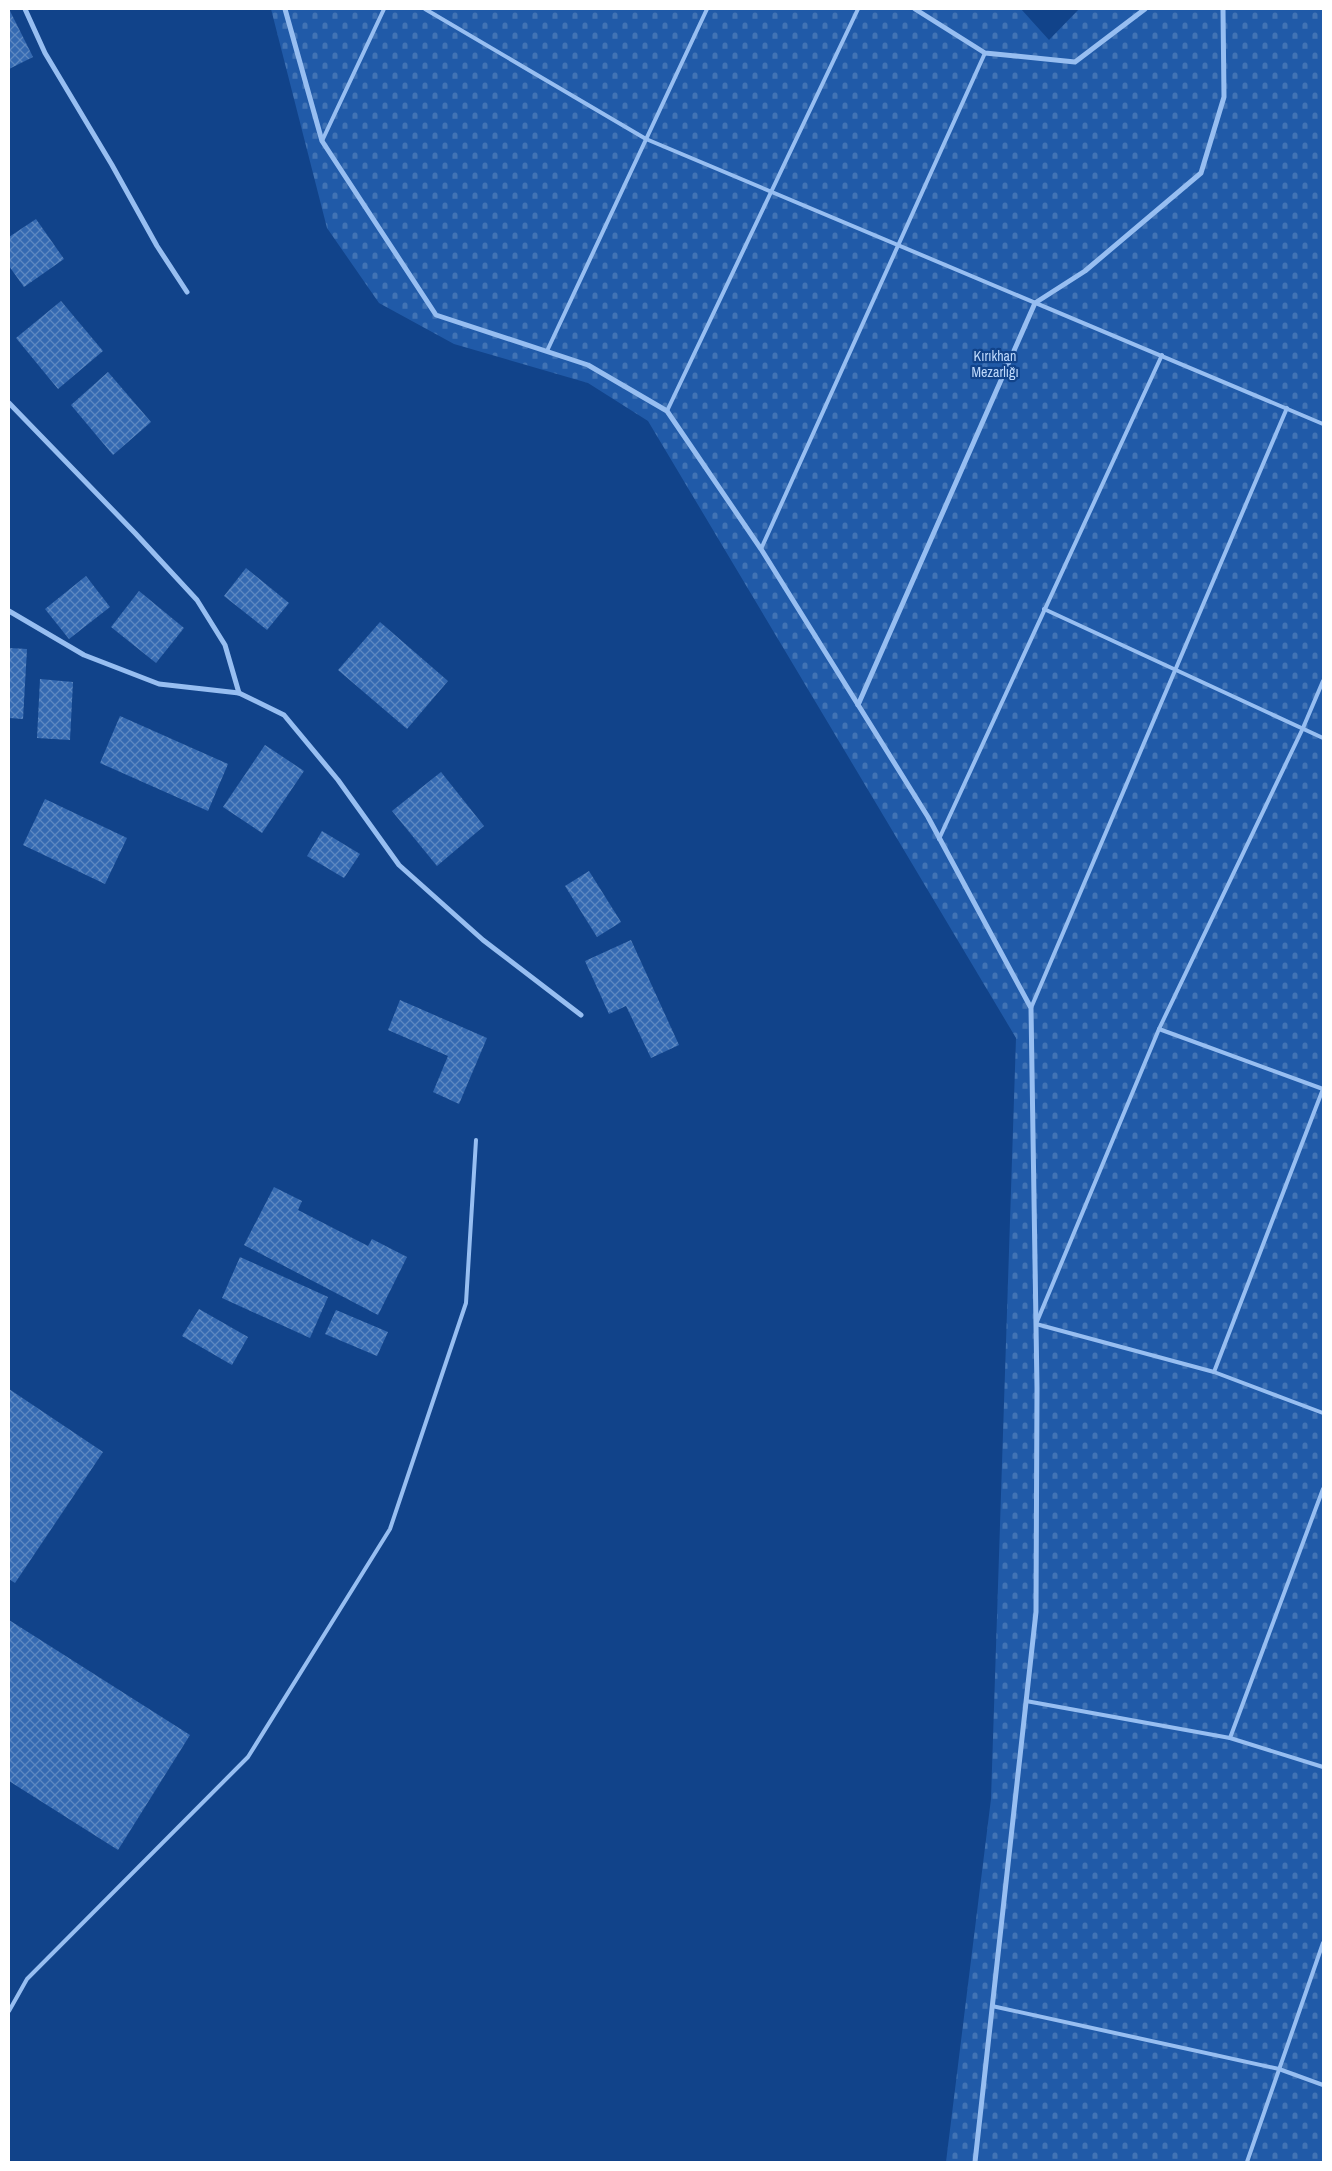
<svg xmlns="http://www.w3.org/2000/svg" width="1332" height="2171" font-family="'Archivo Narrow',sans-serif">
<defs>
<pattern id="cemetery-stones" width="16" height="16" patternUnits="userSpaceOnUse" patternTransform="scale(1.25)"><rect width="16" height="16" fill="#205aa8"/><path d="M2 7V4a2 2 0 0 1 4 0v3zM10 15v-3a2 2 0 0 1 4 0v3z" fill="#4173b5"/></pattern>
<pattern id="building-cross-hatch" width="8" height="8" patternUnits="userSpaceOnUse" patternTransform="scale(1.25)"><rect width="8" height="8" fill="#356ab2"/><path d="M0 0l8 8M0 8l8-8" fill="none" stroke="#5d88c1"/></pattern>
</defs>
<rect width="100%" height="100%" fill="#11438a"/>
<polygon fill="url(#cemetery-stones)" points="271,9 1021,9 1049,40 1079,9 1323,9 1323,2162 946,2162 991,1799 1016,1038 648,421 588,383 454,344 379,303 327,228"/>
<g fill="url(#building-cross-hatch)">
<polygon points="9,9 33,57 9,69"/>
<polygon points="36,219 64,259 24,287 9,266 9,237"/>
<polygon points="61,301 103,351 58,389 16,338"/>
<polygon points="108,372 151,422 113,455 71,405"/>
<polygon points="246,568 289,603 267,630 224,596"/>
<polygon points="86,576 110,607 69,639 45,609"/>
<polygon points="139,591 184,628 156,663 111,627"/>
<polygon points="380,622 448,681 407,729 338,670"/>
<polygon points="9,648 27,649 23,719 9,718"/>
<polygon points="40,679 73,682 70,740 37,738"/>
<polygon points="120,716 228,764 208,811 100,763"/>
<polygon points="265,745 304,771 262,833 223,807"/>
<polygon points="441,772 484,826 437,866 392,811"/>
<polygon points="45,799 127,838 105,884 23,845"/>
<polygon points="322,831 360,854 344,878 307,856"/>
<polygon points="589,871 621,922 597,937 565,886"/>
<polygon points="631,940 679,1045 651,1058 626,1006 609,1014 585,961"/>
<polygon points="400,1000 487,1038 459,1104 433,1092 448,1056 388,1030"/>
<polygon points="274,1187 302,1201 298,1210 368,1246 372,1239 407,1257 378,1315 244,1245"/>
<polygon points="240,1257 328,1297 310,1338 222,1298"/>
<polygon points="199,1309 248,1337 232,1365 182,1336"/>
<polygon points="336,1310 388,1332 377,1356 325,1334"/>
<polygon points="9,1389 103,1452 15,1583 9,1579"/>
<polygon points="9,1620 190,1735 118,1850 9,1781"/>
</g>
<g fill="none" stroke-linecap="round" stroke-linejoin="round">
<g stroke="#97bef1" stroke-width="4">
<polyline points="425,9 646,139 1323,424"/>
<polyline points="322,141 384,9"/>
<polyline points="547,351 707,9"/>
<polyline points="667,411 858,9"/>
<polyline points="761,549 985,53"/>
<polyline points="1044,609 1323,738"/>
<polyline points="1323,681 1303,728 1159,1029 1036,1324 1214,1372 1323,1413"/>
<polyline points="939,839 1162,355"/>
<polyline points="1031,1008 1287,408"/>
<polyline points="1159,1029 1323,1089"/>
<polyline points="1214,1372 1323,1089"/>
<polyline points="1026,1701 1230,1738 1323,1767"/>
<polyline points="1230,1738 1323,1489"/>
<polyline points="992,2006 1279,2069 1323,2085"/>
<polyline points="9,2011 27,1979 248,1757 390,1529 466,1303 476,1140"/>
<polyline points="1247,2162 1323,1943"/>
</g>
<g stroke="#97bef1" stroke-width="5">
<polyline points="25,9 45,53 112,165 157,246 187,292"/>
<polyline points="285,9 322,141 436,315 588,365 667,411 761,549 928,817 1031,1008 1037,1388 1036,1612 975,2162"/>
<polyline points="915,9 985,53 1075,62 1145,9"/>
<polyline points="9,403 135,533 197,600 225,645 239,693"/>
<polyline points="9,611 84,655 159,684 239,693 284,715 338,780 399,865 483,940 581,1015"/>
<polyline points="858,705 1035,303 1085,271 1201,173 1224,97 1223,9"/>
</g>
</g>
<g text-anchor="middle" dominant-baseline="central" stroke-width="4.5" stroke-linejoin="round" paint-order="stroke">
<g font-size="14" fill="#bed9fc" stroke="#11438a">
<text x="995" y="356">Kırıkhan<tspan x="995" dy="16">Mezarlığı</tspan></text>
</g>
</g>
<rect width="1332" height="2171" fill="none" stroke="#ffffff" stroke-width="20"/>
</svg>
